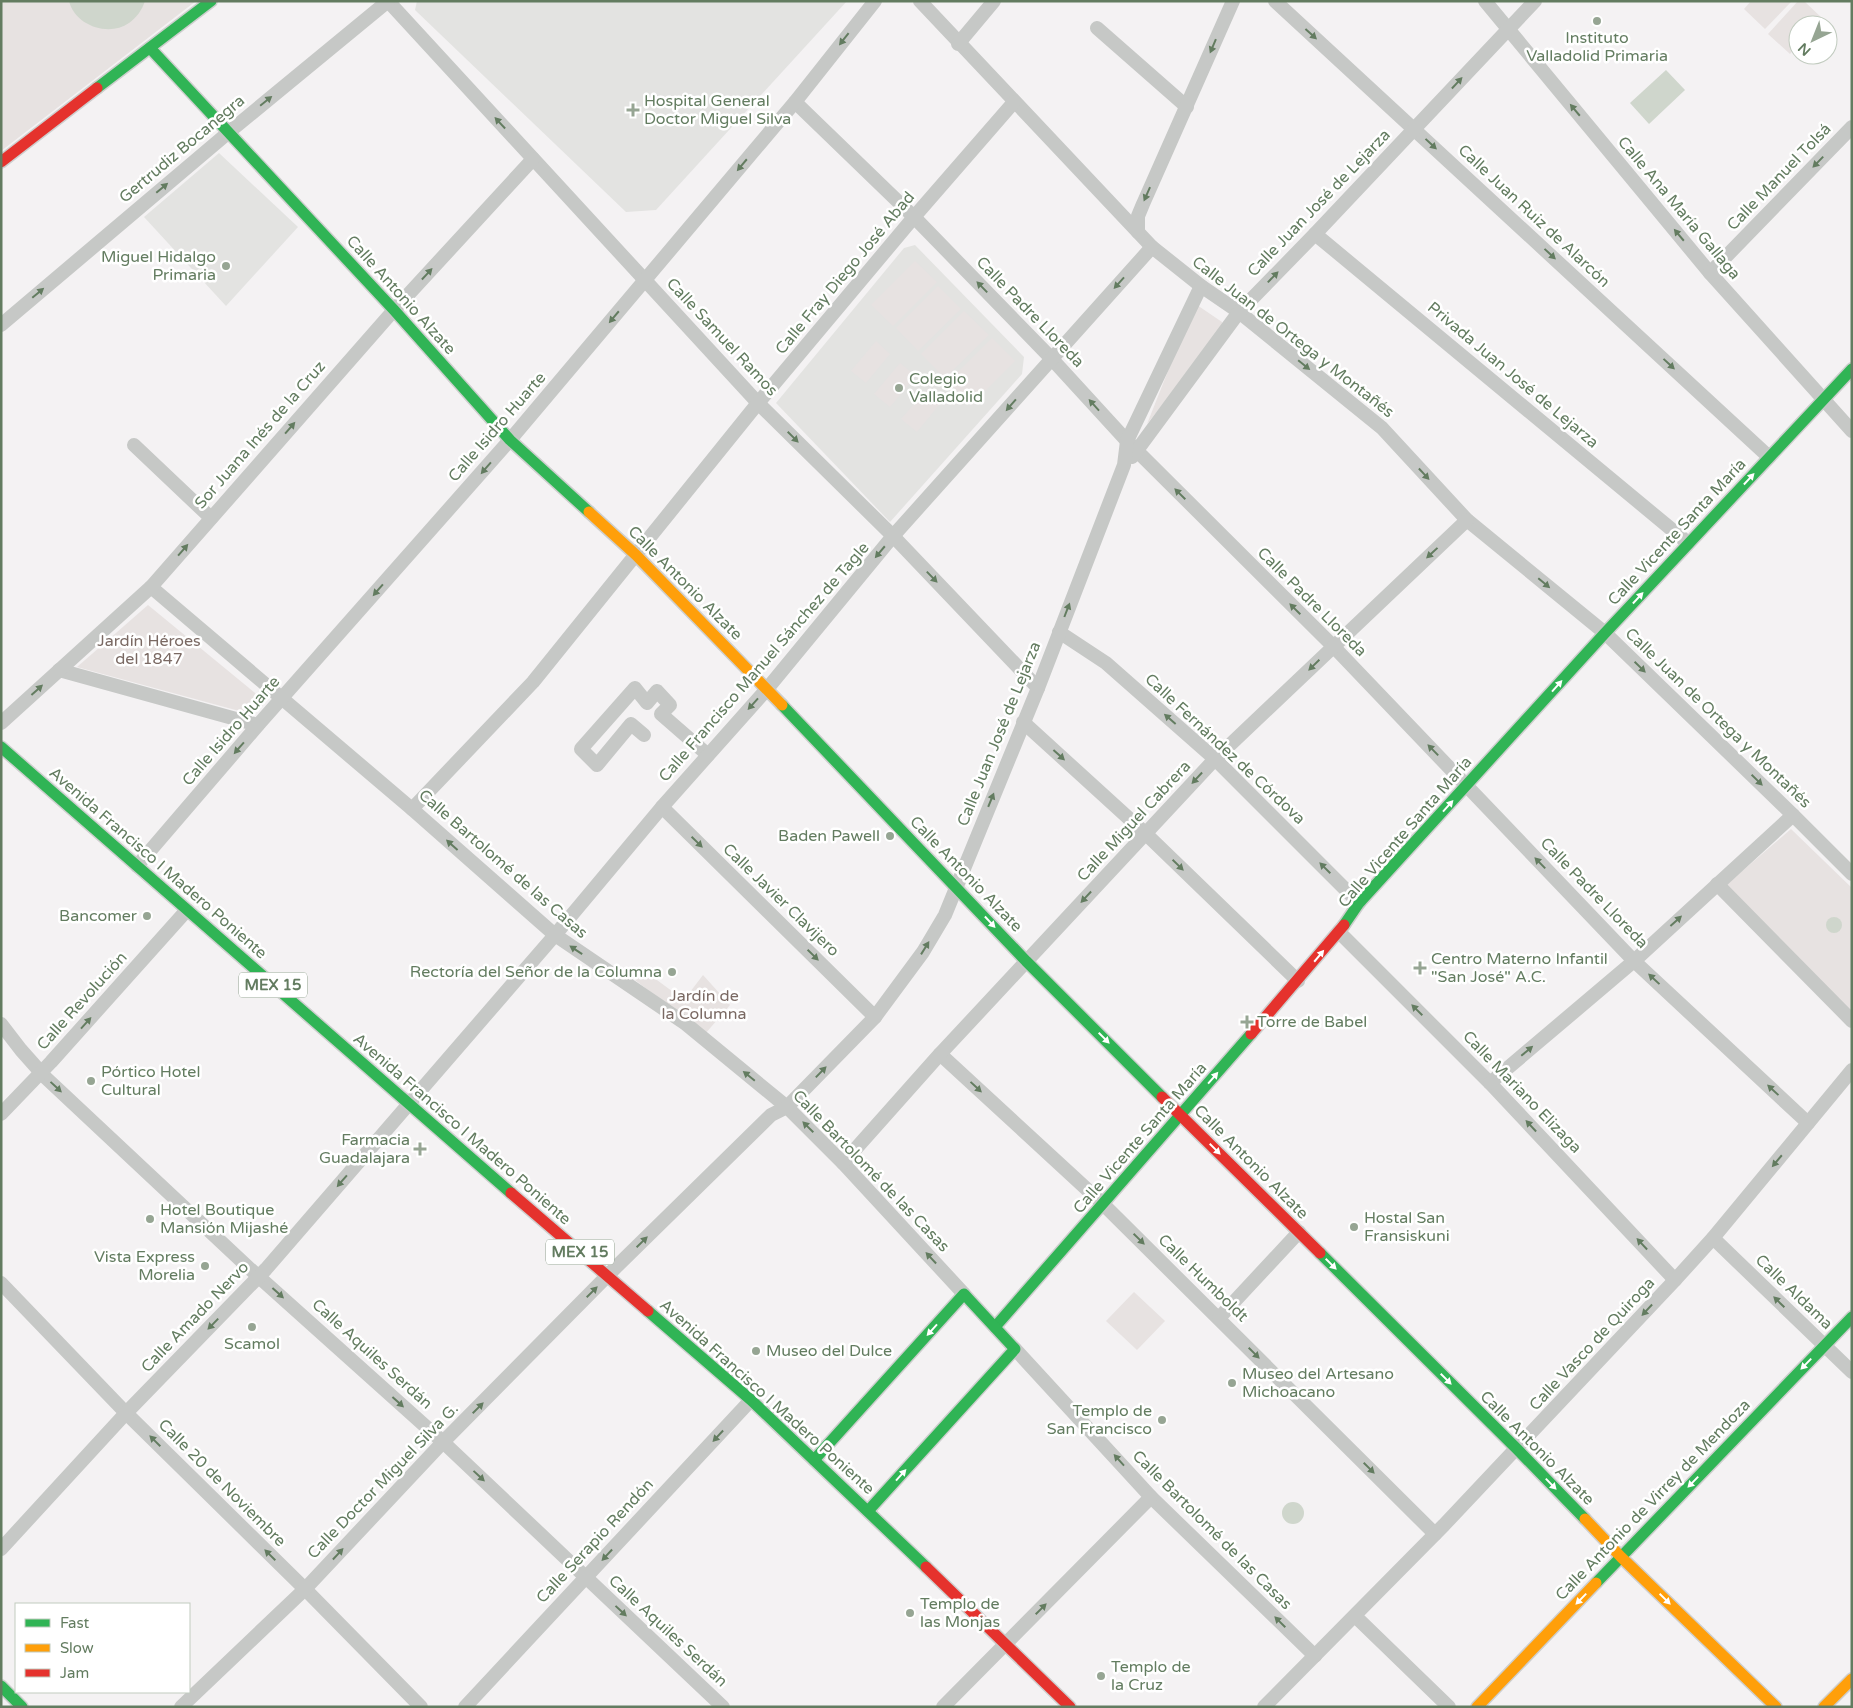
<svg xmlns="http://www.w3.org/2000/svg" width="1853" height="1708" font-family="'Varela Round',sans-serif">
<rect width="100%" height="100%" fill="#f4f2f3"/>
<g fill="#e3e3e1">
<polygon points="417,1 847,1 656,210 626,212 415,10"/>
<polygon points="219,153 298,227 226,306 144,217"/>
<polygon points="915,245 1024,357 1022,374 890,522 776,403 904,248"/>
</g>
<g fill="#e7e2e1">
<polygon points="1,1 196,1 1,151"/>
<polygon points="1751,1 1792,1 1765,29 1744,9"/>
<polygon points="1798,1 1804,1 1822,18 1816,25 1798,25 1798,45 1790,54 1768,34"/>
<polygon points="915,261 937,282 893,326 871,305"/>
<polygon points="938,286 961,309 918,351 896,328"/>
<polygon points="1197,305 1222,322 1223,329 1147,424 1193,308"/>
<polygon points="964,311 989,335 945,378 921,354"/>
<polygon points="992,338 1015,361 971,405 948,382"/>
<polygon points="876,341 890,354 866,383 851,371"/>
<polygon points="900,363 916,376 890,407 874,394"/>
<polygon points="928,388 943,400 917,432 901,419"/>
<polygon points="148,605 266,702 254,715 77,667"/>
<polygon points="1791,829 1852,888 1852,1013 1726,885"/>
<polygon points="642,969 684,1000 703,975 730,1005 705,1034 635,980"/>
<polygon points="1134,1292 1165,1321 1137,1350 1106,1321"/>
</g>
<g fill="#cfd6cc">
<path d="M69,1H145C142,10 137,17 129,23C109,37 75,26 69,1Z"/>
<polygon points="1666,70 1685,90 1649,124 1630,103"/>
<circle cx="1834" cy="925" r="8"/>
<circle cx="1293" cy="1513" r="11"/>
</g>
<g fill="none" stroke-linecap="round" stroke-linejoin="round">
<g stroke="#cecfce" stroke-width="14">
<g id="fast">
<polyline points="150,48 394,310 510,440 589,512"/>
<polyline points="97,88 211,1"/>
<polyline points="782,705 1026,961 1162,1097"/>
<polyline points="1,747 511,1193"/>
<polyline points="1344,925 1359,903 1605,633 1852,369"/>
<polyline points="1320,1253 1517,1449 1585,1519"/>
<polyline points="648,1311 751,1400 926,1567"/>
<polyline points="995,1327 1251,1034"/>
<polyline points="814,1460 964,1294 1015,1349 868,1511"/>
<polyline points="1596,1583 1852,1317"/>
<polyline points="1,1686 22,1707"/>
</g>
</g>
<g stroke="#cecfce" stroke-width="14">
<g id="slow">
<polyline points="589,512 636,555 782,705"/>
<polyline points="1585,1519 1621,1557 1776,1707"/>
<polyline points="1477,1707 1596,1583"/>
<polyline points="1824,1707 1852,1679"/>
</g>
</g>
<g stroke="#cecfce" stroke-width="14">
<g id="jam">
<polyline points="1,162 97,88"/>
<polyline points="1251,1034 1344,925"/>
<polyline points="1162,1097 1320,1253"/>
<polyline points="511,1193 648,1311"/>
<polyline points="926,1567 1070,1707"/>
</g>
</g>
<g stroke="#c6c8c6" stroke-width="14">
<polyline points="388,1 758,403 893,536 1038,688"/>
<polyline points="920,1 1152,247 1201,286 1239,312 1382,428 1467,520 1605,633 1793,815 1852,874"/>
<polyline points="1275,1 1769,457"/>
<polyline points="1485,1 1710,273 1852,431"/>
<polyline points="1097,28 1187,107"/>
<polyline points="958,44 994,1"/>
<polyline points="795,102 914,217 1051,358 1127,441 1333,646 1634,961 1808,1123"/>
<polyline points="1138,232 1138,216 1143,204 1233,1"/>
<polyline points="1315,234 1688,543"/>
<polyline points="1710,273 1852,127"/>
<polyline points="1,325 229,132 388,1"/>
<polyline points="134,445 211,518"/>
<polyline points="1132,457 1239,312 1315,234 1535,1"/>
<polyline points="151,587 412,809 555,935 686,1024 787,1107 843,1163 964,1294"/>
<polyline points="1059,632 1106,663 1215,759 1359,903"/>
<polyline points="59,670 258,725"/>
<polyline points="1023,722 1146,834 1298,981"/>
<polyline points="1,723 151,587 394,310 533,159"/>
<polyline points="644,735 631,724 597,765 581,749 635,688 647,703 657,691 670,705 661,714 708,755"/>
<polyline points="662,807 875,1017"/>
<polyline points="412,809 533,682 758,403 914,217 1014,102"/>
<polyline points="137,866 258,725 510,440 795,102 875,1"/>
<polyline points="1717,884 1852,1021"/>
<polyline points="1339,932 1490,1083 1675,1280"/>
<polyline points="1,1024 21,1050 45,1077 249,1268 443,1442 723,1707"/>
<polyline points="940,1054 1104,1205 1435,1534"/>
<polyline points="1490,1083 1634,961 1793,815"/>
<polyline points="1,1114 51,1062 187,910"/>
<polyline points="843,1163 940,1054 1215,759 1467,520"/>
<polyline points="1713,1238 1852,1372"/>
<polyline points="1,1283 126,1413 305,1589 421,1707"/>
<polyline points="1219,1318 1299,1232"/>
<polyline points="1015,1349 1151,1497 1315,1656"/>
<polyline points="1,1549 126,1413 266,1269 555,935 662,807 767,689 893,536 1152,247"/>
<polyline points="1355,1616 1449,1707"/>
<polyline points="181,1707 305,1589 443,1442 616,1267 771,1115 787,1107 875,1017 923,952 945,915 1038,688 1124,465 1127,441 1201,286"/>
<polyline points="465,1707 751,1400"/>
<polyline points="943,1707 1151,1497"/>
<polyline points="1264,1707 1444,1525 1675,1280 1713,1238 1852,1070"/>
</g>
<use href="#fast" stroke="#30b455" stroke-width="11"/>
<use href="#slow" stroke="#ff9f0a" stroke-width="11"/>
<use href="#jam" stroke="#e5322d" stroke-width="11"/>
</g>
<defs><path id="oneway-solid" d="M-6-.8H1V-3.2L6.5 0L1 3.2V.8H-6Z" transform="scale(1.25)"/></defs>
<g fill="#637c60">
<use href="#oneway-solid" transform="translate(1311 34) rotate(42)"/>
<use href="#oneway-solid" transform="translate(844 39) rotate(128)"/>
<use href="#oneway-solid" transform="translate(1213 46) rotate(113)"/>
<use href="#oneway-solid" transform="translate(1457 83) rotate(-47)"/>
<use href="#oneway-solid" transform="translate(266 101) rotate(-39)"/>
<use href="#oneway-solid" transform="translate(1575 110) rotate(-130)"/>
<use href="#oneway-solid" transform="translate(500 123) rotate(-133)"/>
<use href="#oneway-solid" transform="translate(1431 144) rotate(43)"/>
<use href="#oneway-solid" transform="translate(1818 162) rotate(134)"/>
<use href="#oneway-solid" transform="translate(742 165) rotate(130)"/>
<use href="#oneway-solid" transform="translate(162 188) rotate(-40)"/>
<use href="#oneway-solid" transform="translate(1147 194) rotate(114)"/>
<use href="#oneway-solid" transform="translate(1679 235) rotate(-130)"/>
<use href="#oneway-solid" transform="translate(1550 254) rotate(43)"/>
<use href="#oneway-solid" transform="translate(427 274) rotate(-47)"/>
<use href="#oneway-solid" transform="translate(1273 277) rotate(-46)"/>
<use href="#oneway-solid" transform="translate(1119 283) rotate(132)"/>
<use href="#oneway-solid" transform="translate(982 287) rotate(-134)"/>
<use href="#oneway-solid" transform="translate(38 293) rotate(-40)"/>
<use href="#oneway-solid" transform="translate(614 317) rotate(130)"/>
<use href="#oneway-solid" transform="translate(1669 364) rotate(43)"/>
<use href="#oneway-solid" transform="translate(1304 365) rotate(39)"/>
<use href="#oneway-solid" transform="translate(1011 405) rotate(131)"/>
<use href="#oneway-solid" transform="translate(1094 405) rotate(-132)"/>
<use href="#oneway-solid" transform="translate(290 428) rotate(-49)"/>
<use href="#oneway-solid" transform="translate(793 437) rotate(45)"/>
<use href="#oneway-solid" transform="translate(486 468) rotate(131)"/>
<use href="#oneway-solid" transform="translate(1424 474) rotate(47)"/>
<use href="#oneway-solid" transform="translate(1180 494) rotate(-135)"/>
<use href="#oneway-solid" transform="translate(183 550) rotate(-49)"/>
<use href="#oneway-solid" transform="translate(880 552) rotate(130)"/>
<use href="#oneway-solid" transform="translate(1432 553) rotate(137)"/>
<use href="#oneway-solid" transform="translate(932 577) rotate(46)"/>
<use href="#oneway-solid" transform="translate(1544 583) rotate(40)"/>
<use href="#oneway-solid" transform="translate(378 590) rotate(131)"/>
<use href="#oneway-solid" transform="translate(1295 609) rotate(-135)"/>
<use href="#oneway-solid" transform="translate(1067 610) rotate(-69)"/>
<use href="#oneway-solid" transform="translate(1314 665) rotate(136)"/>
<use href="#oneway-solid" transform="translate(1640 667) rotate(44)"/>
<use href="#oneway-solid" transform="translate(37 690) rotate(-42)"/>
<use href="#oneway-solid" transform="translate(753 704) rotate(132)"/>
<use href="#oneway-solid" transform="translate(1170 719) rotate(-139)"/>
<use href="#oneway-solid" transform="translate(239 748) rotate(131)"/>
<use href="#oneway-solid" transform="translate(1433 750) rotate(-134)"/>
<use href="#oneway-solid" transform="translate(1059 755) rotate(42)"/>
<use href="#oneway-solid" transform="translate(1197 778) rotate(133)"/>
<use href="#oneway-solid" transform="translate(1757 780) rotate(44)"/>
<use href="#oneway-solid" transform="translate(991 800) rotate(-68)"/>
<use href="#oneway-solid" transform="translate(697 842) rotate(44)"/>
<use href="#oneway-solid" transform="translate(452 845) rotate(-138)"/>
<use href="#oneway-solid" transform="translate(1540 863) rotate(-134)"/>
<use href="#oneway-solid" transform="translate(1178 865) rotate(44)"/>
<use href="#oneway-solid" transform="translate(1325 868) rotate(-135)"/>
<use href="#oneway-solid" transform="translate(1086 897) rotate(133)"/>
<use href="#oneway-solid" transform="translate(1676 921) rotate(-42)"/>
<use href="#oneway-solid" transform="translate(925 948) rotate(-58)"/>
<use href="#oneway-solid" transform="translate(576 950) rotate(-146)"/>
<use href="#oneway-solid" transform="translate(813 955) rotate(44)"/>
<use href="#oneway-solid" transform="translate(1654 979) rotate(-137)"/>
<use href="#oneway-solid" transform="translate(1417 1010) rotate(-135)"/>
<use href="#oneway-solid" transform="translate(86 1023) rotate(-48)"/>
<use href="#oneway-solid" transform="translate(1527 1051) rotate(-40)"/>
<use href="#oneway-solid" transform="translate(821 1072) rotate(-46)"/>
<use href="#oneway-solid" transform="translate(749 1076) rotate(-141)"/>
<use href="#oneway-solid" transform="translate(56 1087) rotate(43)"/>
<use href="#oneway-solid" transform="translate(976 1087) rotate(43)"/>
<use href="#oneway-solid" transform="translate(1773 1090) rotate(-137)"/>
<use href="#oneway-solid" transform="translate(1531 1126) rotate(-133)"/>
<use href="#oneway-solid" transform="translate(808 1127) rotate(-135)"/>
<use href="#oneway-solid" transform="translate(1777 1161) rotate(130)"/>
<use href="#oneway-solid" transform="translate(342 1181) rotate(131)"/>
<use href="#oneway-solid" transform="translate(1139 1239) rotate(44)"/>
<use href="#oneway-solid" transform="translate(642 1242) rotate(-44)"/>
<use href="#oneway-solid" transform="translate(1642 1244) rotate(-133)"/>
<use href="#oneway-solid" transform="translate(931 1258) rotate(-133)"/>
<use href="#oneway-solid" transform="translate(592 1292) rotate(-45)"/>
<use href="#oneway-solid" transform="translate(278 1293) rotate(42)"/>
<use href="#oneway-solid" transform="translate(1779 1302) rotate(-136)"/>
<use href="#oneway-solid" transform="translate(1647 1310) rotate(133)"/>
<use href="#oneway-solid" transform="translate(213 1324) rotate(134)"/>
<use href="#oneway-solid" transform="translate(1254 1353) rotate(45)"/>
<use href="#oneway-solid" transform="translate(398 1402) rotate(42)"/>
<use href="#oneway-solid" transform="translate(478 1408) rotate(-45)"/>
<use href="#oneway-solid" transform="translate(718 1436) rotate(133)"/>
<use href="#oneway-solid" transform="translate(155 1441) rotate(-135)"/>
<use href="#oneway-solid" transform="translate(1119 1460) rotate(-132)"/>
<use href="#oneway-solid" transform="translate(1369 1468) rotate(45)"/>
<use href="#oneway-solid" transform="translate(479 1476) rotate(43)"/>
<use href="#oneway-solid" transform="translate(338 1554) rotate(-47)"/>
<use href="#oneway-solid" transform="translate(270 1555) rotate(-135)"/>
<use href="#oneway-solid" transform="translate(607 1555) rotate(133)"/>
<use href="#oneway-solid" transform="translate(1041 1609) rotate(-45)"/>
<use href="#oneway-solid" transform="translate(621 1611) rotate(43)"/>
<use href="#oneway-solid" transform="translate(1280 1622) rotate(-135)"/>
</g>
<g fill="#fff">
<use href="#oneway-solid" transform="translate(1749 479) rotate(-47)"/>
<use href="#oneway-solid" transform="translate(1638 598) rotate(-47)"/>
<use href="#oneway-solid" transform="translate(1557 686) rotate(-48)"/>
<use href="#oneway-solid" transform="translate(1448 806) rotate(-48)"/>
<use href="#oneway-solid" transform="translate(990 922) rotate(47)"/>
<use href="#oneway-solid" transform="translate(1319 956) rotate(-50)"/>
<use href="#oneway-solid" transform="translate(1104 1038) rotate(45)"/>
<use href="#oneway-solid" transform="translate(1213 1078) rotate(-49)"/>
<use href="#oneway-solid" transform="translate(1215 1149) rotate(45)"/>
<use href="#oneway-solid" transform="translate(1331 1264) rotate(45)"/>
<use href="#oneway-solid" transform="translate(932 1330) rotate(132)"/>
<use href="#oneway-solid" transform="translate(1806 1364) rotate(134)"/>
<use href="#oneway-solid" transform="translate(1446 1379) rotate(45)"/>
<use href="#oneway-solid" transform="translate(901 1475) rotate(-48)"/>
<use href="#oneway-solid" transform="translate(1693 1482) rotate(134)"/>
<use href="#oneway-solid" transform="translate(1551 1484) rotate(46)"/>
<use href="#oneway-solid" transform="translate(1581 1599) rotate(134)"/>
<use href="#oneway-solid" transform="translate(1665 1599) rotate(44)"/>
</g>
<g fill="#96a593" stroke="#fff" stroke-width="2">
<circle cx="1597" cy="21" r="5"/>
<path d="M630.5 102.5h5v5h5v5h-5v5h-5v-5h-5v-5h5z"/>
<circle cx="226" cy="266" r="5"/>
<circle cx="899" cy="388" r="5"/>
<circle cx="890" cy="836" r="5"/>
<circle cx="147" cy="916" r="5"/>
<path d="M1417.5 960.5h5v5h5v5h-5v5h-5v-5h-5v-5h5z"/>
<circle cx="672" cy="972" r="5"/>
<path d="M1244.5 1014.5h5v5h5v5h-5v5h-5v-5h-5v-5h5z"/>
<circle cx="91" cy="1081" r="5"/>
<path d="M417.5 1141.5h5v5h5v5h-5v5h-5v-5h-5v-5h5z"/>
<circle cx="150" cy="1219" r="5"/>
<circle cx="1354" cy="1227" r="5"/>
<circle cx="205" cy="1266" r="5"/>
<circle cx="252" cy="1327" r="5"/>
<circle cx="756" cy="1351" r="5"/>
<circle cx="1232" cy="1383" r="5"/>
<circle cx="1162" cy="1420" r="5"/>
<circle cx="910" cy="1613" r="5"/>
<circle cx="1101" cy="1676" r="5"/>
</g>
<g text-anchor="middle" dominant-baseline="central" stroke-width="5" stroke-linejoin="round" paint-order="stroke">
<g fill="#fff" stroke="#92a390" stroke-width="1">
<rect x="239" y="972.5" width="68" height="25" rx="4"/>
<rect x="546" y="1239.5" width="68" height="25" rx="4"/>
</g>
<g font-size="15" font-weight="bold" fill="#637c60">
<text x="273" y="985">MEX 15</text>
<text x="580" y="1252">MEX 15</text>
</g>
<g font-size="16" fill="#637c60" stroke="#fff" text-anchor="start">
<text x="1597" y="38" text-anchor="middle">Instituto<tspan x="1597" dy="18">Valladolid Primaria</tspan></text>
<text x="644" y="101">Hospital General<tspan x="644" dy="18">Doctor Miguel Silva</tspan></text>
<text x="216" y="257" text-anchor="end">Miguel Hidalgo<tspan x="216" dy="18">Primaria</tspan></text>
<text x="909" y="379">Colegio<tspan x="909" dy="18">Valladolid</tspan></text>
<text x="880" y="836" text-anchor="end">Baden Pawell</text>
<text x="137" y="916" text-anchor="end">Bancomer</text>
<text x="1431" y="959">Centro Materno Infantil<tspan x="1431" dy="18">"San José" A.C.</tspan></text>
<text x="662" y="972" text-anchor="end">Rectoría del Señor de la Columna</text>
<text x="1257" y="1022">Torre de Babel</text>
<text x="101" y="1072">Pórtico Hotel<tspan x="101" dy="18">Cultural</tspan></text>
<text x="410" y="1140" text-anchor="end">Farmacia<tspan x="410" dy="18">Guadalajara</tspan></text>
<text x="160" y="1210">Hotel Boutique<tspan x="160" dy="18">Mansión Mijashé</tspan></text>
<text x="1364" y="1218">Hostal San<tspan x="1364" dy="18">Fransiskuni</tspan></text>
<text x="195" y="1257" text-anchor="end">Vista Express<tspan x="195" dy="18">Morelia</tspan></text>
<text x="252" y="1344" text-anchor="middle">Scamol</text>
<text x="766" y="1351">Museo del Dulce</text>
<text x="1242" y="1374">Museo del Artesano<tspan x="1242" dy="18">Michoacano</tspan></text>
<text x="1152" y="1411" text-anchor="end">Templo de<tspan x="1152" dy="18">San Francisco</tspan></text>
<text x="920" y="1604">Templo de<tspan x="920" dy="18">las Monjas</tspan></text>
<text x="1111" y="1667">Templo de<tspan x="1111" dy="18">la Cruz</tspan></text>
</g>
<g font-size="16" fill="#637c60" stroke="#fff">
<text transform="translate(182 149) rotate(-40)">Gertrudiz Bocanegra</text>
<text transform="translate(1779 177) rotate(-46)">Calle Manuel Tolsá</text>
<text transform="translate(1319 203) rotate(-46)">Calle Juan José de Lejarza</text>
<text transform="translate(1679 208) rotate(50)">Calle Ana María Gallaga</text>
<text transform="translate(1534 216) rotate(43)">Calle Juan Ruiz de Alarcón</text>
<text transform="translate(845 273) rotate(-50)">Calle Fray Diego José Abad</text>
<text transform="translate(401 295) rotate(48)">Calle Antonio Alzate</text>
<text transform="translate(1030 312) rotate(46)">Calle Padre Lloreda</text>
<text transform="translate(722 337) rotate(47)">Calle Samuel Ramos</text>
<text transform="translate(1293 337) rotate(38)">Calle Juan de Ortega y Montañés</text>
<text transform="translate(1513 375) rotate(40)">Privada Juan José de Lejarza</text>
<text transform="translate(497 427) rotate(-49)">Calle Isidro Huarte</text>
<text transform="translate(260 435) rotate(-49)">Sor Juana Inés de la Cruz</text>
<text transform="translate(1677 532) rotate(-47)">Calle Vicente Santa María</text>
<text transform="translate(685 583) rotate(45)">Calle Antonio Alzate</text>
<text transform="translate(1312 602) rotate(45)">Calle Padre Lloreda</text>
<text transform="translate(764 662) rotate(-49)">Calle Francisco Manuel Sánchez de Tagle</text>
<text transform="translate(1718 718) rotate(44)">Calle Juan de Ortega y Montañés</text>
<text transform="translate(231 731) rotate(-49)">Calle Isidro Huarte</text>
<text transform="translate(999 734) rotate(-68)">Calle Juan José de Lejarza</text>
<text transform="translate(1225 749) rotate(43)">Calle Fernández de Córdova</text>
<text transform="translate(1134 821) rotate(-47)">Calle Miguel Cabrera</text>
<text transform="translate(1405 832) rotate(-49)">Calle Vicente Santa María</text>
<text transform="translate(158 863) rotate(41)">Avenida Francisco I Madero Poniente</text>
<text transform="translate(503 864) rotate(41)">Calle Bartolomé de las Casas</text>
<text transform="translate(966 874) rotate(46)">Calle Antonio Alzate</text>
<text transform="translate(1594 893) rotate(46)">Calle Padre Lloreda</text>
<text transform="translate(781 900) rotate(44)">Calle Javier Clavijero</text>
<text transform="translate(82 1001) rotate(-48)">Calle Revolución</text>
<text transform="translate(1522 1092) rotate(46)">Calle Mariano Elizaga</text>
<text transform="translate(462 1129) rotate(41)">Avenida Francisco I Madero Poniente</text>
<text transform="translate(1140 1138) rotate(-49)">Calle Vicente Santa María</text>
<text transform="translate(1251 1162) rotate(45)">Calle Antonio Alzate</text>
<text transform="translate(871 1171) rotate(46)">Calle Bartolomé de las Casas</text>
<text transform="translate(1203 1278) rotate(44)">Calle Humboldt</text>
<text transform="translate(1794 1292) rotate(44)">Calle Aldama</text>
<text transform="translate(195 1317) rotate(-46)">Calle Amado Nervo</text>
<text transform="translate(1592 1344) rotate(-47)">Calle Vasco de Quiroga</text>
<text transform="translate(372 1354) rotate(42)">Calle Aquiles Serdán</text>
<text transform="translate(767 1397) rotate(42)">Avenida Francisco I Madero Poniente</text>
<text transform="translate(1537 1448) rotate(45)">Calle Antonio Alzate</text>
<text transform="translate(383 1481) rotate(-46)">Calle Doctor Miguel Silva G.</text>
<text transform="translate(222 1483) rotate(45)">Calle 20 de Noviembre</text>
<text transform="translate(1653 1500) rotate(-46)">Calle Antonio de Virrey de Mendoza</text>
<text transform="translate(1212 1530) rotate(45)">Calle Bartolomé de las Casas</text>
<text transform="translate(595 1541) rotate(-47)">Calle Serapio Rendón</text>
<text transform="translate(668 1631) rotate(43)">Calle Aquiles Serdán</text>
</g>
<g font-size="16" fill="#7a6963" stroke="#fff">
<text x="149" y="641">Jardín Héroes<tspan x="149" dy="18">del 1847</tspan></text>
<text x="704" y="996">Jardín de<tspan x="704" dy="18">la Columna</tspan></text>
</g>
</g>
<rect width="1853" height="1708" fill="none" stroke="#637c60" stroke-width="5"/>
<rect x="15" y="1603" width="175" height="90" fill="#ffffff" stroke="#c1cbbf"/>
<rect x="25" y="1619" width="25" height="8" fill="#30b455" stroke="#c1cbbf"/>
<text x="60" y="1628" font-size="15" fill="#637c60">Fast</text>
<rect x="25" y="1644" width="25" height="8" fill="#ff9f0a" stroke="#c1cbbf"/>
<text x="60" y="1653" font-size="15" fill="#637c60">Slow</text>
<rect x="25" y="1669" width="25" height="8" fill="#e5322d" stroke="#c1cbbf"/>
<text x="60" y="1678" font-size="15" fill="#637c60">Jam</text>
<g transform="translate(1813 40) rotate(223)"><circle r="24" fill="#ffffff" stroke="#c1cbbf"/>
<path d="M0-4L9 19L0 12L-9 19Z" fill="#96a593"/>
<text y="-8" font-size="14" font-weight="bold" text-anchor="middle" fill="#637c60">N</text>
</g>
</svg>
